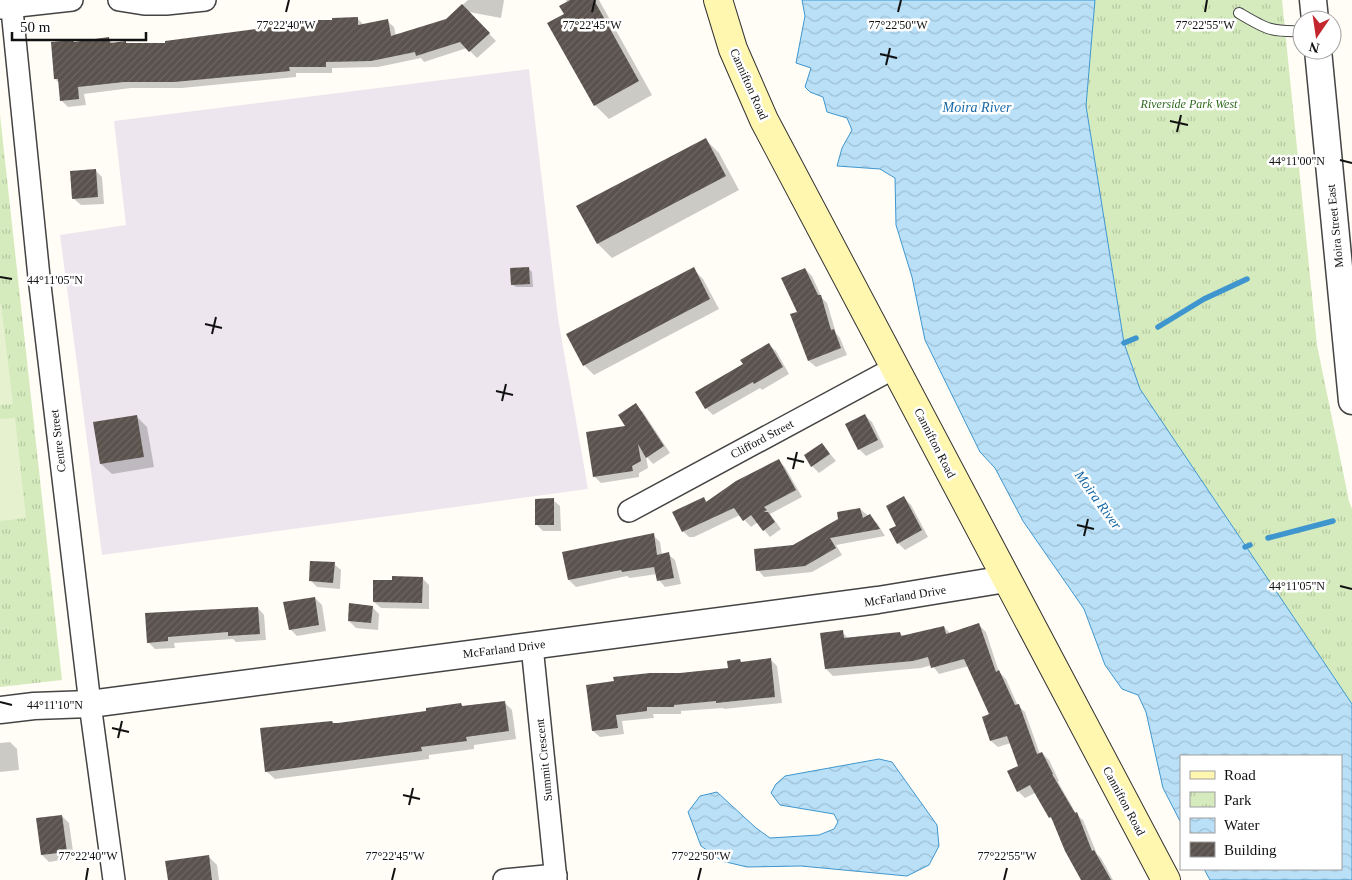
<svg xmlns="http://www.w3.org/2000/svg" width="1352" height="880" font-family="Georgia,serif">
<defs>
<pattern id="park-tufts" width="24" height="20" patternUnits="userSpaceOnUse" patternTransform="scale(1.25)"><rect width="24" height="20" fill="#d5ebbd"/><path d="M3 7l-1-3M5 7V3M7 7l1-3M15 17l-1-3M17 17v-4M19 17l1-3" fill="none" stroke="#b6c8a1"/></pattern>
<pattern id="water-waves" width="16" height="10" patternUnits="userSpaceOnUse" patternTransform="scale(1.25)"><rect width="16" height="10" fill="#b9e0f7"/><path d="M0 5q4-4 8 0t8 0" fill="none" stroke="#9ebfd3"/></pattern>
<pattern id="building-hatch" width="6" height="6" patternUnits="userSpaceOnUse" patternTransform="scale(1.25)"><rect width="6" height="6" fill="#5a524d"/><path d="M-1 1l2-2M0 6l6-6M5 7l2-2" fill="none" stroke="#6d6662"/></pattern>
</defs>
<rect width="100%" height="100%" fill="#fffdf5"/>
<polygon fill="#eee6ef" points="529,69 558,318 588,489 102,555 60,235 126,225 114,121"/>
<g fill="url(#park-tufts)">
<polygon points="1095,0 1282,0 1317,345 1349,501 1352,509 1352,704 1139,389 1124,343 1086,106"/>
<polygon points="0,115 62,680 0,687"/>
</g>
<g fill="#e6f2cf">
<polygon points="0,304 1,304 13,404 0,405"/>
<polygon points="15,418 26,518 0,521 0,419"/>
</g>
<g fill="url(#water-waves)" stroke="#3f96cf">
<polygon points="802,0 1095,0 1086,106 1124,343 1140,389 1352,704 1352,880 1210,880 1204,869 1341,869 1341,756 1181,756 1181,823 1163,788 1146,712 1138,695 1122,689 1105,665 1084,609 1023,521 995,468 980,452 925,340 912,277 896,225 895,178 880,169 837,166 842,148 852,130 847,118 827,112 823,97 810,92 805,87 811,68 796,63 805,16"/>
<polygon points="879,759 892,762 937,825 939,846 929,865 907,876 801,866 747,867 722,861 701,846 688,812 700,796 717,792 756,828 770,838 819,835 834,829 838,822 834,814 780,805 771,793 776,784 785,776"/>
</g>
<g fill="#0003">
<polygon points="468,0 504,0 501,18 469,12 496,41 477,58 467,48 424,62 421,58 378,67 332,68 332,73 296,73 296,77 182,88 131,88 84,94 86,105 68,107 61,100 59,83 55,79 75,43 109,39 114,44 126,42 127,44 166,45 357,18 364,25 387,21 394,27 396,36 446,20"/>
<polygon points="566,0 599,0 652,95 609,119 595,105 565,15 568,3"/>
<polygon points="705,139 719,153 739,190 612,258 598,244 578,207"/>
<polygon points="95,170 102,177 104,204 81,205 74,199"/>
<polygon points="529,269 532,272 533,287 516,287 512,284"/>
<polygon points="693,269 703,279 719,309 594,375 584,365"/>
<polygon points="805,269 812,276 822,298 827,303 836,333 840,338 847,355 816,367 809,361"/>
<polygon points="769,345 776,351 789,374 762,390 760,388 713,415 706,408 697,392 744,364"/>
<polygon points="636,405 643,412 670,453 653,464 646,456 648,468 639,473 639,477 601,483 594,476 627,427"/>
<polygon points="136,416 147,427 154,467 112,474 101,464"/>
<polygon points="865,416 872,422 884,447 866,456 859,449"/>
<polygon points="822,444 836,461 819,473 812,466"/>
<polygon points="778,460 785,467 802,497 770,514 781,529 770,537 758,522 751,527 740,515 694,537 689,537 682,530 703,498 707,502"/>
<polygon points="904,498 911,505 928,537 905,550 898,543"/>
<polygon points="553,500 560,506 561,531 543,531 536,524"/>
<polygon points="860,509 877,523 885,536 836,545 842,555 812,572 764,577 758,570 794,546"/>
<polygon points="653,535 660,542 662,555 668,554 675,560 681,584 665,587 659,580 657,574 630,578 627,576 576,587 569,580 565,552"/>
<polygon points="334,564 341,570 340,589 317,587 310,580"/>
<polygon points="422,578 429,585 429,609 381,608 374,602 394,582"/>
<polygon points="315,598 322,605 326,631 297,636 290,629"/>
<polygon points="372,607 379,614 378,630 356,628 349,621"/>
<polygon points="258,608 264,615 266,640 236,642 233,639 174,643 175,648 155,649 148,642"/>
<polygon points="979,625 986,632 999,672 1006,679 1018,706 1025,712 1040,754 1042,753 1049,760 1059,781 1058,782 1077,815 1083,820 1097,854 1101,858 1113,880 1083,880 1054,822 1050,817 1035,793 1025,798 1018,791 1019,767 1011,743 998,747 991,741 990,715 969,666 939,674 932,665 921,668 833,676 826,669 842,632 849,639 900,633 904,637 944,627 951,634"/>
<polygon points="771,660 777,666 782,703 724,709 723,708 681,711 681,714 653,714 654,718 622,721 624,734 600,737 593,731 587,686 729,670 740,661 742,663"/>
<polygon points="504,702 512,710 516,739 474,745 474,749 429,755 429,759 275,779 266,771 428,712 461,704 463,707"/>
<polygon points="10,742 17,749 19,770 0,772 0,743"/>
<polygon points="62,816 69,823 74,858 49,862 42,855"/>
<polygon points="209,857 217,865 219,880 169,880"/>
</g>
<g fill="none" stroke-linecap="round" stroke-linejoin="round">
<g stroke="#3f96cf" stroke-width="5.5">
<polyline points="1158,327 1204,299 1247,279"/>
<polyline points="1124,343 1136,338"/>
<polyline points="1268,538 1333,521"/>
<polyline points="1245,547 1250,545"/>
</g>
</g>
<g fill="url(#building-hatch)">
<polygon points="570,0 594,0 639,81 594,106 547,23 564,14 559,6"/>
<polygon points="462,4 490,33 469,52 460,42 416,56 415,52 371,61 326,62 326,67 289,67 290,71 174,82 124,82 78,87 79,99 60,101 58,79 54,79 51,42 73,40 74,42 109,37 110,43 126,41 126,43 165,43 165,41 302,23 302,20 332,20 332,18 358,17 358,25 388,19 391,36 446,19"/>
<polygon points="706,138 726,176 597,244 576,206"/>
<polygon points="96,169 98,197 72,199 70,171"/>
<polygon points="529,267 530,284 511,285 510,268"/>
<polygon points="694,267 710,299 583,366 566,334"/>
<polygon points="805,268 818,295 821,295 831,330 834,329 841,348 808,361 790,314 797,312 781,278"/>
<polygon points="769,343 783,367 754,384 753,382 705,409 695,392 743,364 740,360"/>
<polygon points="636,403 664,446 646,458 638,444 641,461 632,466 633,471 593,477 586,432 625,426 618,415"/>
<polygon points="865,414 878,440 858,450 845,424"/>
<polygon points="137,415 144,457 100,464 93,422"/>
<polygon points="822,443 830,454 811,467 804,455"/>
<polygon points="779,459 796,490 764,507 767,510 764,512 768,512 775,522 763,531 751,515 743,521 734,508 682,532 672,512 704,497 706,502 736,481"/>
<polygon points="904,496 922,530 897,544 889,529 896,526 886,506"/>
<polygon points="554,498 554,525 535,525 535,499"/>
<polygon points="860,508 863,518 870,514 880,529 830,538 836,548 805,566 756,571 754,549 793,545 838,519 837,512"/>
<polygon points="654,533 657,555 669,552 674,578 657,581 654,567 622,572 621,570 568,580 562,552"/>
<polygon points="310,561 335,562 333,583 309,581"/>
<polygon points="392,576 423,577 422,603 373,602 373,580 392,580"/>
<polygon points="315,597 319,625 289,630 283,602"/>
<polygon points="349,603 373,606 371,623 348,621"/>
<polygon points="258,607 260,634 228,636 228,632 168,637 168,641 147,643 145,613"/>
<polygon points="979,623 996,672 999,670 1015,705 1019,704 1037,754 1042,752 1053,774 1052,774 1075,813 1077,812 1092,851 1094,850 1111,880 1081,880 1065,851 1051,817 1049,818 1030,785 1017,792 1007,771 1018,766 1007,736 990,741 982,717 989,714 964,659 931,668 928,657 913,661 825,669 820,633 843,630 844,638 900,632 901,636 944,626 946,634"/>
<polygon points="771,658 775,697 716,703 716,701 674,705 674,707 647,707 647,711 616,715 618,728 592,731 586,685 614,681 613,677 650,673 680,673 728,668 727,661 740,659 741,662"/>
<polygon points="505,701 509,731 466,737 467,741 421,747 422,751 265,772 260,728 332,721 333,723 338,723 426,711 426,708 461,703 462,706"/>
<polygon points="62,815 67,852 41,855 36,818"/>
<polygon points="209,855 212,880 168,880 165,861"/>
</g>
<g fill="none" stroke-linecap="round" stroke-linejoin="round">
<g stroke="#444" stroke-width="12">
<path id="service" d="M1239,13C1266,29 1270,32 1302,31"/>
</g>
<g stroke="#444" stroke-width="24">
<g id="minor">
<polyline points="11,0 39,277 90,704 114,880"/>
<polyline points="119,0 144,4 166,4 205,0"/>
<polyline points="0,8 72,0"/>
<polyline points="629,511 896,367"/>
<polyline points="532,646 556,880"/>
<polyline points="504,880 556,875"/>
</g>
</g>
<g stroke="#444" stroke-width="29">
<g id="tertiary">
<polyline points="1313,0 1315,20"/>
<polyline points="1318,50 1352,401"/>
<polyline points="0,710 34,706 90,704 878,600 1006,579"/>
</g>
</g>
<g stroke="#333" stroke-width="30">
<polyline id="secondary" points="718,0 733,49 764,120 1166,880"/>
</g>
<use href="#service" stroke="#fff" stroke-width="10"/>
<use href="#minor" stroke="#fff" stroke-width="21"/>
<use href="#tertiary" stroke="#fff" stroke-width="26"/>
<use href="#secondary" stroke="#fff6b0" stroke-width="28"/>
</g>
<path fill="none" stroke="#111" stroke-width="2" d="M286,12L289,0M592,12L595,0M898,12L901,0M1205,12L1207,0M880,54L897,58M886,65L890,48M1170,121L1188,125M1177,132L1181,115M1340,160L1352,163M0,277L12,279M205,324L222,328M212,334L216,317M496,391L513,395M502,401L506,384M787,458L804,462M793,469L797,452M1077,525L1094,529M1084,536L1088,519M1340,586L1352,589M0,702L12,705M112,728L129,732M118,738L122,721M403,795L420,799M409,805L413,788M86,880L88,868M392,880L395,868M698,880L701,868M1004,880L1007,868"/>
<g text-anchor="middle" dominant-baseline="central" stroke-width="5" stroke-linejoin="round" paint-order="stroke">
<g font-size="12" fill="#111" stroke="#fff">
<text transform="translate(749 84) rotate(66)">Cannifton Road</text>
<text transform="translate(1335 226) rotate(-96)">Moira Street East</text>
<text transform="translate(762 439) rotate(-28)">Clifford Street</text>
<text transform="translate(58 441) rotate(-97)">Centre Street</text>
<text transform="translate(935 443) rotate(63)">Cannifton Road</text>
<text transform="translate(905 596) rotate(-9)">McFarland Drive</text>
<text transform="translate(504 649) rotate(-7)">McFarland Drive</text>
<text transform="translate(544 760) rotate(-96)">Summit Crescent</text>
<text transform="translate(1124 801) rotate(62)">Cannifton Road</text>
</g>
<g font-size="12" font-style="italic" fill="#2f6b1f" stroke="#fff">
<text x="1189" y="104">Riverside Park West</text>
</g>
<g font-size="14" font-style="italic" fill="#1768a6" stroke="#fff">
<text x="977" y="107">Moira River</text>
<text transform="translate(1098 500) rotate(54)">Moira River</text>
</g>
</g>
<g font-size="12" text-anchor="middle" fill="#111" stroke="#fff" stroke-width="5" stroke-linejoin="round" paint-order="stroke">
<text x="286" y="29">77°22'40"W</text>
<text x="1205" y="29">77°22'55"W</text>
<text x="592" y="29">77°22'45"W</text>
<text x="898" y="29">77°22'50"W</text>
<text x="1297" y="165">44°11'00"N</text>
<text x="55" y="284">44°11'05"N</text>
<text x="1297" y="590">44°11'05"N</text>
<text x="55" y="709">44°11'10"N</text>
<text x="88" y="860">77°22'40"W</text>
<text x="395" y="860">77°22'45"W</text>
<text x="701" y="860">77°22'50"W</text>
<text x="1007" y="860">77°22'55"W</text>
</g>
<rect x="1180" y="755" width="162" height="115" fill="#ffffff" stroke="#a0a0a0"/>
<rect x="1190" y="771" width="25" height="8" fill="#fff6b0" stroke="#a0a0a0"/>
<text x="1224" y="780" font-size="15" fill="#111111">Road</text>
<rect x="1190" y="792" width="25" height="15" fill="url(#park-tufts)" stroke="#a0a0a0"/>
<text x="1224" y="805" font-size="15" fill="#111111">Park</text>
<rect x="1190" y="818" width="25" height="15" fill="url(#water-waves)" stroke="#a0a0a0"/>
<text x="1224" y="830" font-size="15" fill="#111111">Water</text>
<rect x="1190" y="842" width="25" height="15" fill="url(#building-hatch)" stroke="#a0a0a0"/>
<text x="1224" y="855" font-size="15" fill="#111111">Building</text>
<g transform="translate(1317 35) rotate(193)"><circle r="24" fill="#ffffff" stroke="#a0a0a0"/>
<path d="M0-4L9 19L0 12L-9 19Z" fill="#c4262e"/>
<text y="-8" font-size="14" font-weight="bold" text-anchor="middle" fill="#111111">N</text>
</g>
<path d="M12 32v8h134v-8" fill="none" stroke="#111111" stroke-width="2.5"/>
<text x="20" y="32" font-size="15" fill="#111111" stroke="#ffffff" stroke-width="4" paint-order="stroke">50 m</text>
</svg>
